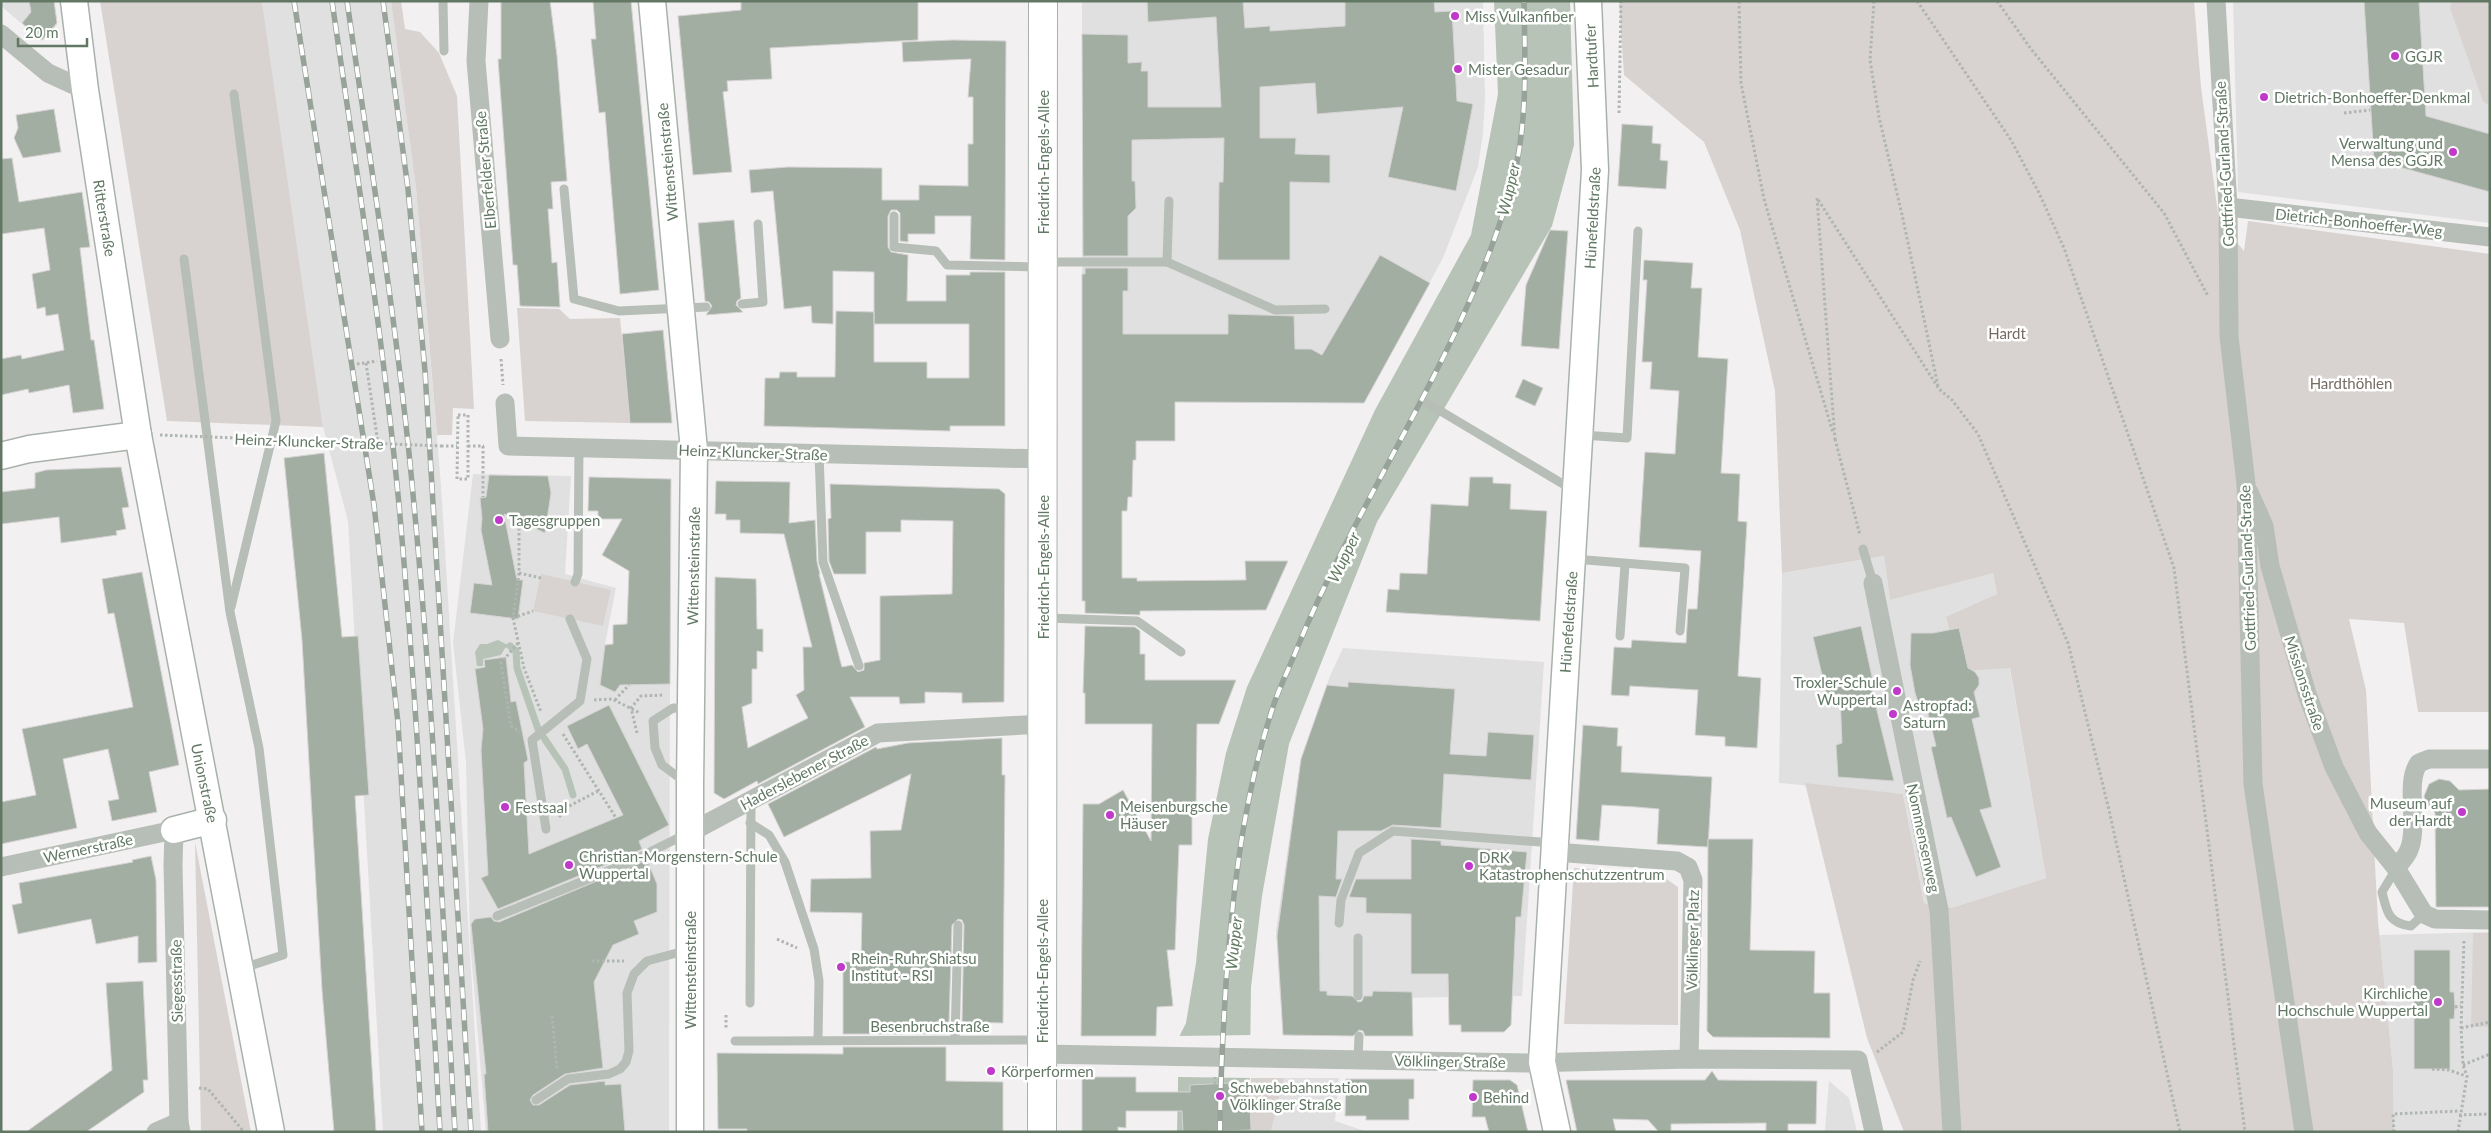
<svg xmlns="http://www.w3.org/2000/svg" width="2491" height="1133" font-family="Lato,sans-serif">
<rect width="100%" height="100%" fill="#f3f0f1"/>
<g fill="#e1e0e0">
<polygon points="1,1 53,1 57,25 42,41 1,6"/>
<polygon points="262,1 391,1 416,188 441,485 481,1132 383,1132 348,521 323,427"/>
<polygon points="1082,1 1483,1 1485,97 1483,134 1478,167 1443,258 1364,403 1082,401"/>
<polygon points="2233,1 2490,1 2490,223 2238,192"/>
<polygon points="473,474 571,476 565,574 616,588 604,649 670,648 669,1132 486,1132 470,942 466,763 453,643"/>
<polygon points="1884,556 1890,600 1993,572 2046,878 1951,908 1924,903 1903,794 1779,783 1782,573"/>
<polygon points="1343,648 1544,662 1522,996 1330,999 1280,996 1276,931 1300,764 1330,676"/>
<polygon points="2490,932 2490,1132 2394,1132 2393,1069 2379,935"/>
<polygon points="1284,1078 1339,1078 1335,1121 1368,1132 1271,1132"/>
<polygon points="1829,1081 1849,1098 1857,1132 1820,1132 1825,1130"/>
</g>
<g fill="#d8d3d0">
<polygon points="100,1 262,1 323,427 167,421"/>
<polygon points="391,1 401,1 405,29 420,32 439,53 457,96 474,409 453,408 452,435 437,435 416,188"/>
<polygon points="1619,1 2194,1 2201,87 2219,221 2244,251 2248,221 2490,254 2490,712 2418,712 2404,623 2349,619 2366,690 2378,922 2393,1069 2394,1132 1904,1132 1867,1038 1805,783 1903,794 1924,903 1951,908 2046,878 2010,668 1962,671 1946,617 1997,594 1993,573 1890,600 1884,556 1782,573 1775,391 1740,230 1704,142 1624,75"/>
<polygon points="2451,1 2490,1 2490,106 2483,101 2450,8"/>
<polygon points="517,308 559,309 570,319 620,318 630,423 525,421"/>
<polygon points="541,574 611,590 603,626 533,611"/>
<polygon points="195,842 251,1132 201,1132"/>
<polygon points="1574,868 1651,873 1662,876 1678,887 1678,1025 1564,1024"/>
<polygon points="2473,933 2490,933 2490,1027 2471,1027"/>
<polygon points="1251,1078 1284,1078 1271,1132 1249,1132"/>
</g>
<g fill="#b6c3b6">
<polygon points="1494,1 1570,1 1574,145 1552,226 1377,522 1289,744 1262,896 1251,987 1249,1132 1177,1132 1179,1037 1186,1023 1196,963 1208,839 1226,753 1247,687 1375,410 1471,235 1498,94"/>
<polygon points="498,640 510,646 505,648 501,655 483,659 483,666 477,666 475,652 480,644 487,644"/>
</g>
<polygon fill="#f3f0f1" points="1253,1035 1253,1078 1178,1077 1178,1036"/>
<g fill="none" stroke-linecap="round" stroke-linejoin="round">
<g stroke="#b6c3b6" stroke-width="7">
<polyline points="510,646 516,651 517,668 538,729"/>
<polyline points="544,738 565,769 573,795"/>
</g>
</g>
<g fill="#a3aea3" stroke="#d5d3d3" fill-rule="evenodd">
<polygon points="29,1 54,1 57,23 42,40 22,23 31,12"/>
<polygon points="501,1 550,1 557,56 567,181 551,182 553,209 548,209 552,263 557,262 560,307 520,306 517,265 513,265 498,59 501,59"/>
<polygon points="593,1 631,1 659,290 620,294 605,112 599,113 591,39 596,39"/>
<polygon points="741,1 918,1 918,40 770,48 772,79 727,81 728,91 723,92 732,172 693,175 678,16 741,10"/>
<polygon points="1147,1 1243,1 1245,28 1270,26 1270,31 1345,26 1345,1 1434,1 1435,12 1452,11 1457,101 1473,104 1456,191 1388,177 1403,107 1317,114 1315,83 1260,87 1260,138 1296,138 1295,154 1330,155 1330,183 1290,182 1290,260 1218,260 1219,182 1223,182 1224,138 1132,140 1132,181 1135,181 1136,208 1128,216 1128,256 1083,256 1082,34 1128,35 1128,63 1142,62 1141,71 1148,71 1148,107 1221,107 1216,17 1148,22"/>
<polygon points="2364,1 2419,1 2426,116 2490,134 2490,192 2374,160"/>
<path d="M953,40L1006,41L1005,260L970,259L971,216H935V234H908V242L900,241V213L897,210H891L888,216V247L891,252L908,255L907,301H946V275H970V272H1005V426H950V431L764,426L765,378H779L780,372H797V377H835L836,311L874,312V324V272L833,271V324L812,323L811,306L784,309L773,191L751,193L749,170L788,167L882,168V200H919V185L968,186V144H973V97H968L971,59L903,62L902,42ZM874,324H969V378H927V362H874Z"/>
<polygon points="54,109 61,152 23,158 14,138 18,128 16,115"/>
<polygon points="1622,124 1653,126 1652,143 1661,144 1660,160 1668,161 1666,189 1618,186"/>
<polygon points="12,158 19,202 82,192 90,247 80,248 91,340 94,340 104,409 73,413 69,385 29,393 28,389 1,395 1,359 21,355 22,359 64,350 58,314 46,316 45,307 37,309 32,274 50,270 44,228 1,234 1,159"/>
<polygon points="734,220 741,298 737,301 736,305 743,312 706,315 712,306 709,302 705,301 698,223"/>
<polygon points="1550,230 1568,231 1559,349 1521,346 1526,285"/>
<polygon points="1380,255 1430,283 1364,403 1175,402 1175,441 1136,441 1136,460 1133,460 1132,497 1128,497 1127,511 1122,511 1122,578 1137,578 1137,581 1246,580 1245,561 1288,561 1266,610 1140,611 1140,615 1085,613 1085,601 1082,601 1082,274 1085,274 1085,268 1128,268 1128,291 1123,291 1123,334 1228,334 1228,314 1294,316 1295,349 1311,349 1322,355"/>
<polygon points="1644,260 1693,263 1691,288 1702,288 1698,357 1728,359 1721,473 1740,474 1738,521 1747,522 1738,676 1761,678 1757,748 1725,746 1725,737 1695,735 1698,690 1630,686 1629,696 1611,695 1614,647 1631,648 1632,640 1686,643 1688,609 1697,609 1701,551 1639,547 1645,452 1675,454 1679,391 1650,389 1652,362 1642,362 1647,280 1643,280"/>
<polygon points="663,330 672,423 630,423 622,334"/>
<polygon points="1523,379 1543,388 1535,406 1515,397"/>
<polygon points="324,453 342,637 358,636 369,795 355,796 376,1132 334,1132 322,990 302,640 284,458"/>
<polygon points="121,467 129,507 122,508 126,529 116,531 117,535 61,543 59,517 1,524 1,492 35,488 35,473 46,470"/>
<polygon points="489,475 548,476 551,493 545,533 504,514 517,580 523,580 518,619 470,613 474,583 492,585 481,530 482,518 480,498 486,497"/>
<polygon points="589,477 671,479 670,684 620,685 615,692 600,685 605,645 613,644 613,625 627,624 629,571 602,555 622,519 598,519 598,511 588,511"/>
<polygon points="1470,477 1493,477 1493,483 1511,484 1510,509 1547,511 1540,621 1386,612 1388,589 1399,590 1400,573 1427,574 1431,504 1468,506"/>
<polygon points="716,481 790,482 789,523 815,520 817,562 820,574 819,574 840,660 842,667 852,665 858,672 864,670 864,663 880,660 880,596 952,594 953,521 901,520 901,532 866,532 866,574 834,574 829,561 828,519 831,518 830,484 999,489 1005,494 1004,702 962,703 962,693 925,692 925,703 900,704 899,697 850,697 865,727 758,784 757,781 724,799 714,793 715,577 756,579 757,629 763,629 763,652 757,651 757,669 752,669 752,703 742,707 748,748 808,718 796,695 804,690 803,647 812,647 784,534 740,533 740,520 726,520 726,514 715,514"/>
<polygon points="142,572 179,765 149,772 157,812 112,821 108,801 119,799 108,749 63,759 77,828 1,844 1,802 36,795 22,729 133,707 114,613 108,614 102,579"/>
<polygon points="1085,626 1135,627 1140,631 1140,654 1145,654 1145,680 1236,680 1219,724 1197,724 1196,809 1192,809 1192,845 1179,845 1175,950 1167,950 1173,1006 1157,1007 1156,1036 1081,1036 1083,804 1099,804 1123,790 1151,841 1152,724 1085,724 1085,693 1083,693"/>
<polygon points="1861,626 1874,686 1871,686 1894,781 1838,777 1836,745 1842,743 1840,694 1827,696 1813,637"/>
<polygon points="1959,628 1968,668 1975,672 1979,678 1979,685 1974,692 1980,717 1972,719 1992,807 1980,810 2001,867 1976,877 1951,817 1947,818 1931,747 1936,746 1926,706 1920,708 1915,693 1910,665 1911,633 1933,633"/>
<polygon points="506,657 511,702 516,701 528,760 524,763 529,854 623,815 587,744 578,749 567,726 609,705 669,825 639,841 642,849 627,856 498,909 481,878 488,875 481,750 483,729 475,669 485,667 484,660"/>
<polygon points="1348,682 1455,689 1450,754 1486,756 1488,732 1534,735 1531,780 1444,774 1441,828 1393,825 1381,831 1338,831 1336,879 1342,879 1336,897 1319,896 1320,991 1327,991 1327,995 1352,996 1358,1002 1362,1001 1364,996 1372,996 1373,991 1412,992 1413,1036 1365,1036 1363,1031 1359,1030 1353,1036 1283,1035 1277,936 1301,759 1327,685 1348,687"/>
<polygon points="1583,725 1618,728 1617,746 1622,746 1621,772 1712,777 1708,847 1657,844 1659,809 1636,807 1602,805 1599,841 1576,839"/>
<polygon points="1002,738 1002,775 1005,775 1003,1023 962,1022 964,925 962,920 958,919 952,925 949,1022 947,1022 946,1034 843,1034 843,962 861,962 862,913 810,912 811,879 871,878 870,831 901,830 911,774 784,837 768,804 876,747 877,749 908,743"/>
<polygon points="2439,779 2450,781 2459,790 2490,789 2490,907 2436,907 2435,813 2425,802 2424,796 2429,784"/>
<polygon points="1411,839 1441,841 1441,845 1527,852 1521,917 1516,917 1511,1025 1504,1032 1461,1032 1461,1025 1449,1025 1448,974 1411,974 1411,914 1366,913 1366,898 1349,897 1356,879 1411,879"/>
<polygon points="1708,839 1753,839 1750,950 1815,951 1814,993 1830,993 1830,1038 1713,1037 1707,1031"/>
<polygon points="151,856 156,880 157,962 138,963 138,936 96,944 91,919 18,934 12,905 22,903 19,883 133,862 132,860"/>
<polygon points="647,860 657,884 657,912 634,921 639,934 613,945 594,982 603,1068 565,1074 533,1095 530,1100 533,1105 539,1105 570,1085 605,1081 605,1085 621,1084 625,1132 488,1132 484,1074 486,1074 471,924 475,919 491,917 494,921 499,922"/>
<polygon points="2414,950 2450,950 2450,992 2454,992 2455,1007 2454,1019 2450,1019 2450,1069 2414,1069"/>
<polygon points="143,981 148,1080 143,1080 144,1092 86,1132 26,1132 112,1070 106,983"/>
<polygon points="843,1047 946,1047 946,1081 1003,1082 1003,1132 747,1132 747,1129 718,1129 717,1053 843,1054"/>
<polygon points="1712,1071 1718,1080 1817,1081 1816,1124 1788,1124 1788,1132 1766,1132 1766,1123 1671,1124 1671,1132 1659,1132 1648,1120 1613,1119 1616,1132 1577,1132 1566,1080 1705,1080"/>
<polygon points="1082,1077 1136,1077 1136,1092 1190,1092 1190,1085 1249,1082 1251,1130 1183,1132 1182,1111 1126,1111 1126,1128 1118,1127 1118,1132 1082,1132"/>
<polygon points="1346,1079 1414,1079 1414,1099 1409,1099 1409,1120 1366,1120 1366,1116 1345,1116"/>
<polygon points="1473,1080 1510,1080 1517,1085 1528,1132 1489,1132 1485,1117 1472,1117"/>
</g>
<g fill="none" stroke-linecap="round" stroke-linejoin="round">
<g stroke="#a9b2aa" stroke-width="29">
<g id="secondary">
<polyline points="74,1 85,90 138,435 271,1132"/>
<polyline points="652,1 694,450 690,786 690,1132"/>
<polyline points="1,456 29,449 138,435"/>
<polyline points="174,830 213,820"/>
<polyline points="1557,1132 1542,1062 1595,170 1588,1"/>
</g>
</g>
<g stroke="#a9b1aa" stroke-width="30">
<polyline id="primary" points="1042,1132 1043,1"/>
</g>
<g stroke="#afb5b0" stroke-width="3" stroke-dasharray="2.5 2.5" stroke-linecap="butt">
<polyline points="1739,1 1741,83 1764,199 1833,433"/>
<polyline points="1874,1 1870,60 1879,117 1903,219 1938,386"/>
<polyline points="1917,1 2011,140 2039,193 2064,248 2174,568 2245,1132"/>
<polyline points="1997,1 2031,49 2164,213 2208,296"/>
<polyline points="1619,113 1621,1"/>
<polyline points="2344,113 2370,110"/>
<polyline points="501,359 503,385"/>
<polyline points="366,363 378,443"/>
<polyline points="357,364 377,361"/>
<polygon points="458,415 468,415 468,479 457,479"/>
<polyline points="1835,439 1860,535"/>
<polyline points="1835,440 1817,198 1939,389 1952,400 1978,434 2068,643 2109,810 2180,1132"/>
<polyline points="441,446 457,446"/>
<polyline points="468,446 484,446"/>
<polyline points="483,446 483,497"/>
<polyline points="519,518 519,573 513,618 524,668 541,712"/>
<polyline points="519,573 541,578"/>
<polyline points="513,618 533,611"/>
<polyline points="518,643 501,663 511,726 520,732"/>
<polyline points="594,700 612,699 640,713"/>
<polyline points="615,700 629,685"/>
<polyline points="637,733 631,708 641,696 664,695"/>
<polyline points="563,734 616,818"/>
<polyline points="559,817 571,805 600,790"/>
<polyline points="777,939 797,948"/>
<polyline points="592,961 624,961"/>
<polyline points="2455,1007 2461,1006"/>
<polyline points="726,1015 726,1029"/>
<polyline points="552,1016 557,1068"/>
<polyline points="2461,1028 2490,1022"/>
<polyline points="1877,1052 1903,1032 1913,980 1920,961"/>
<polyline points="2463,1065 2490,1054"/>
<polyline points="2432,1069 2449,1070 2466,1076"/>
<polyline points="1215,1084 1215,1077"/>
<polyline points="199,1088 208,1089 244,1132"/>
<polyline points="2459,1115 2490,1114"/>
<polyline points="2394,1132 2393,1114 2459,1111"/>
<polyline points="2458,1132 2467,1076 2463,1065 2461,1028 2464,940"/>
</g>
<g stroke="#b6beb7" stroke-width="9">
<polyline points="443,1 444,51"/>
<polyline points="564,189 574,299 619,311 706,307"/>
<polyline points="894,216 894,247 936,251 947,265 1040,267"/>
<polyline points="184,259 230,612 259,748 283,955 243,968"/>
<polyline points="1046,262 1167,262 1169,201"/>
<polyline points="1167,262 1275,310 1325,309"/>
<polyline points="742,304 763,302 758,224"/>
<polyline points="1422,400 1573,490"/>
<polyline points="1582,435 1627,438 1638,231"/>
<polyline points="819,454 823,562 859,666"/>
<polyline points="1863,549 1873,583"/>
<polyline points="1574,559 1685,568 1680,631"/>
<polyline points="575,582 578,574 579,448"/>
<polyline points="231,607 276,421 234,94"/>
<polyline points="1046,618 1137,621 1181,652"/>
<polyline points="1620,636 1625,564"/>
<polyline points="685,782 662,765 655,748 653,721 673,708 689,709"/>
<polyline points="750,823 769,835 785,862 814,949 819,981 818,1040"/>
<polyline points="546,829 532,740 580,701 587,659 570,619"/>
<path d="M2396,869L2382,892C2387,912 2388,923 2411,926L2424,914"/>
<polyline points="497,916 630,862 686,834"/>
<polyline points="1339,923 1341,900 1359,853 1393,831 1554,843"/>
<polyline points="1358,996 1358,938"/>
<polyline points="750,1003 751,801"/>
<polyline points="955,1040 958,925"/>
<polyline points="735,1041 1039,1040"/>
<polyline points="1358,1059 1359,1036"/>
<polyline points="536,1100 568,1079 609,1074 620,1069 626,1062 629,1051 627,993 634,974 647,961 688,950"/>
</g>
<g stroke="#b6beb7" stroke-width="19">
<polyline points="479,1 476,61 500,339"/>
<polyline points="2216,1 2228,207 2229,336 2246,484 2253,784 2304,1132"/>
<polyline points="1,34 48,73 85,90"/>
<polyline points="2228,207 2490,237"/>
<polyline points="505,403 508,446 1043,459"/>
<polyline points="2249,492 2264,526 2270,566 2307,694 2334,767 2368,833 2396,868 2424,914 2435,919 2490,920"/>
<polyline points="1873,583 1939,910 1952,1132"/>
<polyline points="691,832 878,733 1043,724"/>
<polyline points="1554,852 1677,861 1688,867 1693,880 1689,1059"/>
<polyline points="1,867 174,830 173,865 179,1122 181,1132"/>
<path d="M2396,868C2400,863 2405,858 2408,852C2420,829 2404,782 2419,763L2429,759H2490"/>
<polyline points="1042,1054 1528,1063 1689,1059 1858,1060 1874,1132"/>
<polyline points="156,1132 179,1122"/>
</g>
<use href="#secondary" stroke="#fff" stroke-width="26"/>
<use href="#primary" stroke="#fff" stroke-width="28"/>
<g stroke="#97a299" stroke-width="5.5">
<g id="rail">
<polyline points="294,1 374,505 398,723 422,1132"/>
<path d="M332,1C356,169 383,336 399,505C418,713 428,923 440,1132"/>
<path d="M347,1C371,169 399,336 414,505C434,713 443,923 455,1132"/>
<polyline points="383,1 408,189 425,371 471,1132"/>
<path d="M1220,1132C1220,1082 1223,1032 1226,983C1233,887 1244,792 1275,701C1282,682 1291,664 1298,646C1363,489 1469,344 1513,180C1528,121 1525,61 1524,1"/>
</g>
</g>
<use href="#rail" stroke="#fff" stroke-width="4" stroke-dasharray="11" stroke-linecap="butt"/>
<polyline stroke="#afb5b0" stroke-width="3" stroke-dasharray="2.5 2.5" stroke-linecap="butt" points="160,435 441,446"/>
</g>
<g fill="#c039ca" stroke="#fff" stroke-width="2">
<circle cx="1455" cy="16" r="5"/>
<circle cx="2395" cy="56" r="5"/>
<circle cx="1458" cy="69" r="5"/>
<circle cx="2264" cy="97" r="5"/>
<circle cx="2453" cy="152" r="5"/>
<circle cx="499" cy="520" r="5"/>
<circle cx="1897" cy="691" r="5"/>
<circle cx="1893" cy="714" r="5"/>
<circle cx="505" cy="807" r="5"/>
<circle cx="2462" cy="812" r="5"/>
<circle cx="1110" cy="815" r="5"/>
<circle cx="569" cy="865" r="5"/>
<circle cx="1469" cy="866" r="5"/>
<circle cx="841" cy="967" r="5"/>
<circle cx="2438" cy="1002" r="5"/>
<circle cx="991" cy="1071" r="5"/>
<circle cx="1220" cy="1096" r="5"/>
<circle cx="1473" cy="1097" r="5"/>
</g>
<g text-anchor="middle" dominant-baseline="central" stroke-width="5" stroke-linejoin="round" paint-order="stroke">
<g font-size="15" fill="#627865" stroke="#fff" text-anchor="start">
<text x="1465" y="16">Miss Vulkanfiber</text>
<text x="2405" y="56">GGJR</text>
<text x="1468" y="69">Mister Gesadur</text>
<text x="2274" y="97">Dietrich-Bonhoeffer-Denkmal</text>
<text x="2443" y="143" text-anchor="end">Verwaltung und<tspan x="2443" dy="17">Mensa des GGJR</tspan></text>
<text x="509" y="520">Tagesgruppen</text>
<text x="1887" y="682" text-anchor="end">Troxler-Schule<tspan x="1887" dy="17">Wuppertal</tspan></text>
<text x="1903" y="705">Astropfad:<tspan x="1903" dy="17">Saturn</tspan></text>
<text x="2452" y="803" text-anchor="end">Museum auf<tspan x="2452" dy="17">der Hardt</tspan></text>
<text x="1120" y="806">Meisenburgsche<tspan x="1120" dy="17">Häuser</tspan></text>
<text x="515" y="807">Festsaal</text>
<text x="579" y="856">Christian-Morgenstern-Schule<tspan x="579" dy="17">Wuppertal</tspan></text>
<text x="1479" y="857">DRK<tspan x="1479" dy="17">Katastrophenschutzzentrum</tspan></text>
<text x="851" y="958">Rhein-Ruhr Shiatsu<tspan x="851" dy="17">Institut - RSI</tspan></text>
<text x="2428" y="993" text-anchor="end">Kirchliche<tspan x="2428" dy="17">Hochschule Wuppertal</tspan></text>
<text x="1001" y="1071">Körperformen</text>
<text x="1230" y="1087">Schwebebahnstation<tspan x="1230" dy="17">Völklinger Straße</tspan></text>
<text x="1483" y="1097">Behind</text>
</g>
<g font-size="15" fill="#627865" stroke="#fff">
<text transform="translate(1591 56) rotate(-93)">Hardtufer</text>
<text transform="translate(667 162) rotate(-95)">Wittensteinstraße</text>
<text transform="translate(1043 162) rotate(-90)">Friedrich-Engels-Allee</text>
<text transform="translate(2224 164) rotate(-93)">Gottfried-Gurland-Straße</text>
<text transform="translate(485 170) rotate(-95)">Elberfelder Straße</text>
<text transform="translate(105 218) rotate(81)">Ritterstraße</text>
<text transform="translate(1592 218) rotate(-87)">Hünefeldstraße</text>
<text transform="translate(2359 222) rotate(6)">Dietrich-Bonhoeffer-Weg</text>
<text transform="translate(309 441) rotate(2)">Heinz-Kluncker-Straße</text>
<text transform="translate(753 452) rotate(2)">Heinz-Kluncker-Straße</text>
<text transform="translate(693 566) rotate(-89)">Wittensteinstraße</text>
<text transform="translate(1043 567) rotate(-90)">Friedrich-Engels-Allee</text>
<text transform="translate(2247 568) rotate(-92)">Gottfried-Gurland-Straße</text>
<text transform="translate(1568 622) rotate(-86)">Hünefeldstraße</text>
<text transform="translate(2305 683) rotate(72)">Missionsstraße</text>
<text transform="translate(804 772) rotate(-28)">Haderslebener Straße</text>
<text transform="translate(205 783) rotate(78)">Unionstraße</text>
<text transform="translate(1924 838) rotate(78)">Nommensenweg</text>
<text transform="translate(88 848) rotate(-12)">Wernerstraße</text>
<text transform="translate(1692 940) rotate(-89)">Völklinger Platz</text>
<text transform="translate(690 970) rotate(-90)">Wittensteinstraße</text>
<text transform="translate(1042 971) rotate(-90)">Friedrich-Engels-Allee</text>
<text transform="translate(176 981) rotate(-91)">Siegesstraße</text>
<text x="930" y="1026">Besenbruchstraße</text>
<text transform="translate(1450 1061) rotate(1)">Völklinger Straße</text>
</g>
<g font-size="15" fill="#756c64" stroke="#fff">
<text x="2007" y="333">Hardt</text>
<text x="2351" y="383">Hardthöhlen</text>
</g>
<g font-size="16" font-style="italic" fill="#637b62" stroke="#fff">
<text transform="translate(1508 189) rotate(-77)">Wupper</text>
<text transform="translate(1343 557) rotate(-64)">Wupper</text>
<text transform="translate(1233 943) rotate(-84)">Wupper</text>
</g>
</g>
<rect width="2491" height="1133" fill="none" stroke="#627865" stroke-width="5"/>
<path d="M18 38v8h69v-8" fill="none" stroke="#627865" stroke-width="2.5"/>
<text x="25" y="38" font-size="15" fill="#627865" stroke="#ffffff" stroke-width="4" paint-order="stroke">20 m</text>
</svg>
